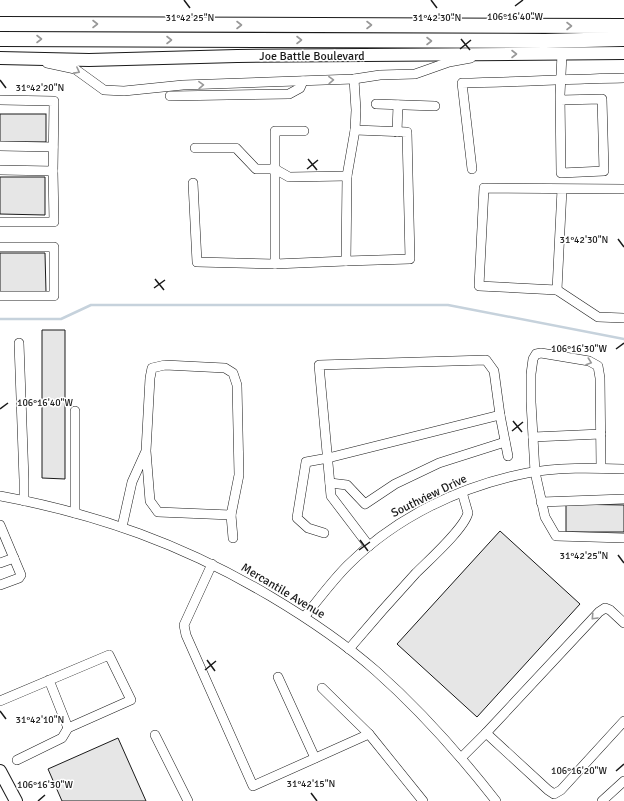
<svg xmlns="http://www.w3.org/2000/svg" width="624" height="801" font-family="Signika,sans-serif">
<rect width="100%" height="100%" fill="#fff"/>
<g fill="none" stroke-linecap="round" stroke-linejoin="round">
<polyline stroke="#c6d2dc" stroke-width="2.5" points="0,319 61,319 91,305 448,305 624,339"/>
</g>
<g fill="#e6e6e6" stroke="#1a1a1a">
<rect x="0" y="114" width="46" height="28"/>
<polygon points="0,177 45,177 45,215 0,214"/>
<polygon points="0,253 45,253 46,292 0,292"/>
<polygon points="42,330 65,330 65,479 42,478"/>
<polygon points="566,504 624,505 624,532 566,532"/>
<polygon points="500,531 580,604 477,717 397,644"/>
<polygon points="118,738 146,801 62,801 48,769"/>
</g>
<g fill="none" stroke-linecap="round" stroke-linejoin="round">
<g stroke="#1a1a1a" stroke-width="10">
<g id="minor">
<polyline points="47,63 75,69 104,90 124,91 183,85 354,79 380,75 415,74 449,62 471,58"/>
<polyline points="170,96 289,94 300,88 303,81"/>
<polyline points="0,100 54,101 53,171 0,170"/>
<polyline points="560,100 602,99 604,171 561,173 560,95 562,54"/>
<polyline points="376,104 435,106"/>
<polyline points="304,131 275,131 275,264 346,261 347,176 355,130 356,110 354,79"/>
<polyline points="397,132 398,105"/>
<polyline points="0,146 53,147"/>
<polyline points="195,148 236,148 256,169 275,169 289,177 347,176"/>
<path d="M472,169L462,83C516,82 570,79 624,78"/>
<polyline points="193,183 197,262 275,264"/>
<polyline points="562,189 557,290 479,286 484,188 624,189"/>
<polyline points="0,222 54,222 53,171"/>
<polyline points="0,247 54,247 54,296 0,296"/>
<polyline points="346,261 410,259 407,132 355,130"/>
<polyline points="557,290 598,317 624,318"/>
<polyline points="19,343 24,480 24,501"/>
<polyline points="500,415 508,456"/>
<polyline points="533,437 601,434"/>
<polyline points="601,468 600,378 598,366 589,361 541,353 536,354 533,359 531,374 531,402 535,472 545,517 556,536 624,538"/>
<polyline points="330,483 347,485 365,504 395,484 439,463 505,442"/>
<path d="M0,496C98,514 184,545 270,596C307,618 343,642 376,671C420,710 460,755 496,801"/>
<polyline points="541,502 624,499"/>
<polyline points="75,513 75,411"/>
<polyline points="231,515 233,538"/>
<polyline points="0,525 21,575 19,578 0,585"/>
<polyline points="122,527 132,482 146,451 150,378 152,368 165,365 225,368 233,373 237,385 239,475 231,515 158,512 150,501 146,451"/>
<polyline points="324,533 308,528 297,518 306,462 328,458 500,415 494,371 486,360 319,365 331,496 369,546"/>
<polyline points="0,563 14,558"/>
<polyline points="212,564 184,625 186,635 253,786 369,734 423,801"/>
<path d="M305,616C319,599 332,581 348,565C396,517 461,486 527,473C557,467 593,468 624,469"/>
<path d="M349,649C371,623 393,598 416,573C429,560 464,529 468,513L462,492"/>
<polyline points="278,677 315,758"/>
<polyline points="322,688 369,734"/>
<polyline points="0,701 109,655 131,700 68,728 49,680"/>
<polyline points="486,733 599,612 605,608 610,610 624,623"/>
<polyline points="155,735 188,801"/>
<polyline points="461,758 486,733 548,790 554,794 561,790 624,721"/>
<polyline points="17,760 62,738 68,728"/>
<polyline points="602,801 624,781"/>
</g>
</g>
<g stroke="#1a1a1a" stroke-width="14">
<g id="major">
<polyline points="0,58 89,60 237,56 624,53"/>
<polyline points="0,771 16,801"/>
</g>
</g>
<g stroke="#1a1a1a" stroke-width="16">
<g id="highway">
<polyline points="0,24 624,26"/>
<polyline points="0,39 545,41 624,39"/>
</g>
</g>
<use href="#minor" stroke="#fff" stroke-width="9"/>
<use href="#major" stroke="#fff" stroke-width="12"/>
<use href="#highway" stroke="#fff" stroke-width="14"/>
</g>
<defs><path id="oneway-chevron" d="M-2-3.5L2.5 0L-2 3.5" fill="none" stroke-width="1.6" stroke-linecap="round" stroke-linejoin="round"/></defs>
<g stroke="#989898">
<use href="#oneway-chevron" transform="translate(95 24)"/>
<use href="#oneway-chevron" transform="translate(239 25)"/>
<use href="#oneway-chevron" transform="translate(369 25)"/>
<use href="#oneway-chevron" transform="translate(569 26)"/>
<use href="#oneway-chevron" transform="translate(39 39)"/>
<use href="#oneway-chevron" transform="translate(169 40)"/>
<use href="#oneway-chevron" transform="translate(299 40)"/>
<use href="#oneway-chevron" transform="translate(429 41)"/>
<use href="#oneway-chevron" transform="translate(514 54)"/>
<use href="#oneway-chevron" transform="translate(77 71) rotate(28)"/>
<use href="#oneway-chevron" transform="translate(331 80) rotate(-2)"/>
<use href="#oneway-chevron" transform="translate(201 85) rotate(-2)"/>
<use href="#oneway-chevron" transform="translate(589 362) rotate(19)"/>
<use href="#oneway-chevron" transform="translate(594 617) rotate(133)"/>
</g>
<path fill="none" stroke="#1a1a1a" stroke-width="1.5" d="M184,0L190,8M431,0L437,8M515,6L523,0M461,39L470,50M460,49L471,40M0,80L6,88M308,159L317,170M307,169L318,160M618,239L624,247M155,279L164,290M154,288L165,280M616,349L624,343M0,409L8,403M513,421L522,432M512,431L523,422M360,540L368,551M359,550L370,542M618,555L624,563M207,660L215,671M205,670L216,661M0,711L6,719M616,771L624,764M311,793L317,801M38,801L45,795"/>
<g text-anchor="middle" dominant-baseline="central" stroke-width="3" stroke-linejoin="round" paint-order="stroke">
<g font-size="12" fill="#1a1a1a" stroke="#fff">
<text x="312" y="56">Joe Battle Boulevard</text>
<text transform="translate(429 496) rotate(-26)">Southview Drive</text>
<text transform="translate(283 591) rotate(31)">Mercantile Avenue</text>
</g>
</g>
<g font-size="10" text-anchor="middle" fill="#1a1a1a" stroke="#fff" stroke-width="3" stroke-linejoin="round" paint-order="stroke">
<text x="515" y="20">106°16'40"W</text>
<text x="190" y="21">31°42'25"N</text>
<text x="437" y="21">31°42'30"N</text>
<text x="40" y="91">31°42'20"N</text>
<text x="584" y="243">31°42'30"N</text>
<text x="579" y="352">106°16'30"W</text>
<text x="45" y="406">106°16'40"W</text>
<text x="584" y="559">31°42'25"N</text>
<text x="40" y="723">31°42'10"N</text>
<text x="579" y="774">106°16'20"W</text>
<text x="311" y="787">31°42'15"N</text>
<text x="45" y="788">106°16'30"W</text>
</g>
</svg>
